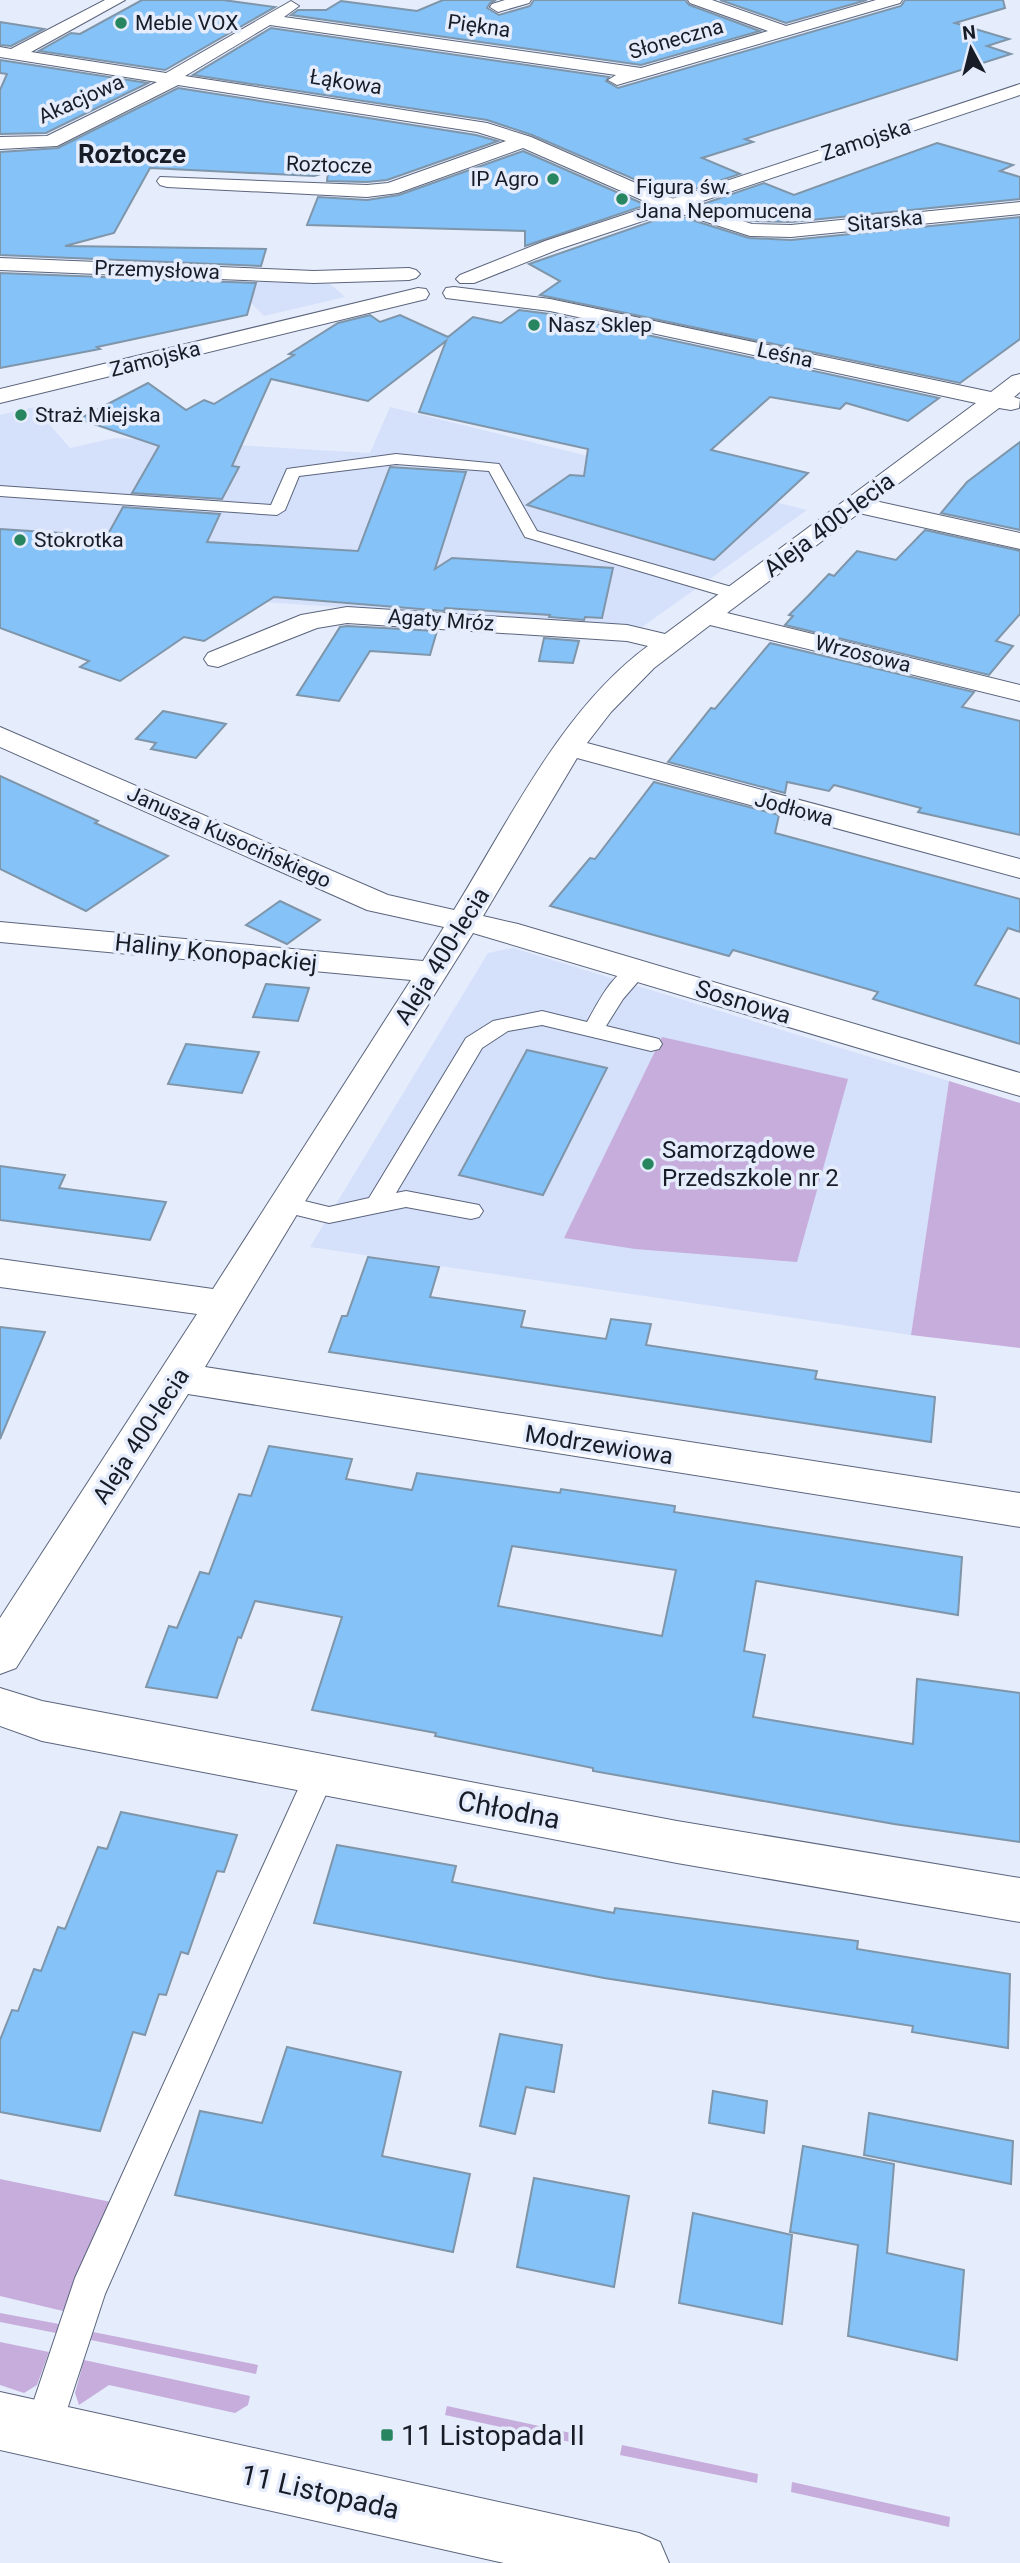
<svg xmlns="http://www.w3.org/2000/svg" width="1020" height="2563" font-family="Roboto,sans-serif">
<rect width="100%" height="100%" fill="#e5ecfc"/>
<g fill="#d5e0fb">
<polygon points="229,281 330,284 345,297 264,316"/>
<polygon points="34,407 70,448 115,438 370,453 390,407 807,510 642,627 0,585 0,415"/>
<polygon points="513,948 949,1081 911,1335 310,1247 488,953"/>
</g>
<g fill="#c6addc">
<polygon points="662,1037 848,1079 797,1262 635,1249 564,1238"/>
<polygon points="949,1081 1020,1103 1020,1348 911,1335"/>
<polygon points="0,2179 111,2202 63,2311 0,2296"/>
<polygon points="0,2313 59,2324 56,2333 0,2322"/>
<polygon points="93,2332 258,2365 256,2374 91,2340"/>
<polygon points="0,2342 49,2352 37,2385 24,2393 0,2385"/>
<polygon points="84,2360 250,2396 248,2405 235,2413 109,2385 79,2405 75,2393"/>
<polygon points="447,2406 585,2436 584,2445 445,2415"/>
<polygon points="622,2445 758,2474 757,2483 620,2455"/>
<polygon points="792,2482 950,2517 949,2527 791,2492"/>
</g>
<g fill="#84c2f7" stroke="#7f95a9" stroke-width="2" fill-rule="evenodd">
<polygon points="142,0 223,0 275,7 165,70 39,51 71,33 80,34"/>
<polygon points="443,0 496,0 490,3 487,8 499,15 530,6 534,0 685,0 689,5 760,31 641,65 291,15 298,10 326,10 341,1 417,11"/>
<polygon points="720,0 867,0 786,23"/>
<polygon points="905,0 1003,0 1005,8 955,23 1009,39 987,46 1011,54 745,139 753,142 702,158 740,174 673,196 532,135 487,120 193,75 271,28 609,77 606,81 618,88 901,6"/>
<polygon points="0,22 44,29 11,46 0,45"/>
<polygon points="0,60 148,83 46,133 0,134 0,90 7,74 0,73"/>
<polygon points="178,88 476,135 498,141 387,180 367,182 327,181 328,172 314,176 150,168 114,233 65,246 266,249 261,266 0,255 0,152 58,148"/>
<polygon points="937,143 1013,165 1000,171 1020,177 1020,199 791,222 752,221 700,205 764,183 794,195"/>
<polygon points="523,151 646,205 525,246 525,231 307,225 318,197 367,200 399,195"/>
<polygon points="673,214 749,238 791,240 1020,217 1020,339 960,383 540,295 560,281 529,264"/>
<polygon points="0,273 256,283 247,315 97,347 100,349 0,368"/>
<polygon points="519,310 550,314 939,398 908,421 846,403 840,409 770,397 711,450 808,473 714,560 527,505 570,475 584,476 588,449 419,412 446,341 368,401 271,379 232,466 239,467 222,499 132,493 159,446 79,419 148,383 186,410 204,400 214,404 294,355 289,354 338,323 370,315 380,322 400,315 448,337 473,317 501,323"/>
<polygon points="1020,442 1020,530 941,513 967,482"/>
<polygon points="390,467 466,472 435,569 452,558 613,568 602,618 585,617 584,620 549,617 550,615 445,608 444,611 274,597 204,641 184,637 120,681 80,667 89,661 0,628 0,529 107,536 123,507 220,514 207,542 358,551"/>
<polygon points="925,530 1020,551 1020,614 996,641 1013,646 989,675 785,625 793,616 789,615 808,596 829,574 834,576 857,551 896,560"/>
<polygon points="347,626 437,631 430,655 370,651 339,701 297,695 340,627"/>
<polygon points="544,638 579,641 573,663 539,661"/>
<polygon points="770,643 974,692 962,707 1020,721 1020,835 918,812 921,808 834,785 829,791 787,782 785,793 668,762 711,708 715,709"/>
<polygon points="163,711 226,724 196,758 151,749 156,743 136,739"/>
<polygon points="0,776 98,821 95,823 168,856 86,911 0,869"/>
<polygon points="654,782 779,815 775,833 1020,899 1020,932 1008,928 975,985 1020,999 1020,1044 873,999 878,992 733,950 729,956 550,906 590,858 595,859"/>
<polygon points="280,901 320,920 287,944 246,925"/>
<polygon points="266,984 309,988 298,1021 253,1017"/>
<polygon points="186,1044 259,1052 242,1093 168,1084"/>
<polygon points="527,1050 607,1068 543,1195 459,1175"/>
<polygon points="0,1166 65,1175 59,1188 166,1202 150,1240 0,1220"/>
<polygon points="368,1257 439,1267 430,1297 525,1311 521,1327 606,1339 611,1319 651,1324 646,1345 817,1371 815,1379 935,1397 931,1442 329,1352 342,1316 347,1316"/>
<polygon points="0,1327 45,1332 0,1439"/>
<path d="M269,1446L352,1459L346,1479L412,1490L417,1473L560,1493L561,1489L675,1506L674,1512L962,1557L958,1615L756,1581L744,1651L765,1655L753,1717L913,1744L917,1679L1020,1693V1842L894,1824L593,1771V1768L435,1736L436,1733L312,1710L342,1617L255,1601L241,1638L238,1637L217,1698L146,1687L169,1626L177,1628L200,1572L209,1574L239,1494L251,1496ZM512,1546L676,1570L662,1636L498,1606Z"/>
<polygon points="121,1812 237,1835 224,1872 217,1871 188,1954 181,1952 166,1995 159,1994 145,2035 133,2032 100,2131 0,2112 0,2040 12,2010 18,2011 34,1969 41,1971 58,1927 65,1929 98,1847 107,1849"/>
<polygon points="337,1845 456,1866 452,1882 614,1913 615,1908 858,1941 857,1949 1010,1974 1008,2048 912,2032 913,2026 604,1978 314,1923"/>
<polygon points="500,2034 562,2045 554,2092 526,2087 515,2134 480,2126"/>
<polygon points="287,2047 401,2072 382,2156 470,2174 453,2252 175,2195 200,2111 262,2123"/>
<polygon points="713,2091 767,2101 764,2133 709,2123"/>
<polygon points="869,2113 1013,2141 1011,2184 864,2155"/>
<polygon points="803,2146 894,2164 887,2253 964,2270 957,2360 848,2336 858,2245 790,2232"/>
<polygon points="534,2178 629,2196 614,2287 517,2267"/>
<polygon points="693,2213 792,2235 782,2324 679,2303"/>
</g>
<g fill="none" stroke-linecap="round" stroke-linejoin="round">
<g stroke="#5b657c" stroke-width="2">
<g id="lane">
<polygon points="396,454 499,464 537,531 742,590 744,594 742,598 730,598 525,537 489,471 396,464 299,476 285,510 277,515 0,496 0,486 271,505 287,469"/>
<path d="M637,964L644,965L648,970L623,999L606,1026L659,1039L662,1044L659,1049L651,1051L542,1025L508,1031L482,1048L396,1193L406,1191L479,1205L483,1211L479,1217L471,1219L406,1207L329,1223L276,1210L272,1204L276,1198L284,1196L329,1207L369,1198L466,1038L493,1021L542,1011L587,1022C598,1003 614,969 637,964Z"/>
<polygon points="320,1761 331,1765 335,1774 105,2294 56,2443 43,2449 30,2443 24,2430 75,2278 305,1774 309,1765"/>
</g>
</g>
<g stroke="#5b657c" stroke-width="2">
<g id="street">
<polygon points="105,0 125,0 31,52 166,73 291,1 299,6 284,17 641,68 768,31 690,3 688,0 712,0 786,26 876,0 902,0 900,3 617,85 608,80 616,75 270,25 185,76 487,123 531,137 665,196 752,224 791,225 1020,202 1020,214 791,237 750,236 651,204 523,148 398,193 367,197 167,187 160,185 157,181 160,177 367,185 388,183 506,141 477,132 178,85 57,146 0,149 0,137 47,136 157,82 0,57 0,47 11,49"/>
<polygon points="505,0 531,0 529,3 498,12 490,7 492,4"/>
<polygon points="0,258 314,271 409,268 416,270 420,274 416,278 409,280 314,283 0,270"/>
<path d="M454,287L550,299L991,392L1012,376L1020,374V392L1014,397L1020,399L1019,408L1011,410L999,408L875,501L1020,533V549L859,513L727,613L1020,685V701L710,625L654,668L611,712L587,743L1020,859V878L577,758L483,916L518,924L1020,1073V1096L473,933L299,1211L205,1367L1020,1493V1527L188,1394L16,1668L0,1674V1618L197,1314L0,1287V1259L213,1289L411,980L0,942V922L423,961L444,927L367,910L0,747V727L388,895L454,910C509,821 562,709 648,646L627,641L347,623L317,628L218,667L208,665L204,659L208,653L301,615L347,607L627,625L665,634L976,403L550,311L446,298L443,293L446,288Z"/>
<polygon points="0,1688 42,1701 677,1821 1020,1878 1020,1922 677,1863 42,1741 0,1726"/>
<polygon points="0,2392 639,2533 660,2542 669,2563 504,2563 0,2450"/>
</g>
</g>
<g stroke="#5b657c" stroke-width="2">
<g id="secondary">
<polygon points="1020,84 1020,95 559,249 474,283 460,283 456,279 460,275 545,241"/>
<polygon points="418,288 426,289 429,294 426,299 0,403 0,389"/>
</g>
</g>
<use href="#lane" fill="#fff" fill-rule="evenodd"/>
<use href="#street" fill="#fff" fill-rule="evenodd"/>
<use href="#secondary" fill="#fff" fill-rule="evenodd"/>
</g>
<g fill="#27865f" stroke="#e5ecfc" stroke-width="2.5">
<circle cx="121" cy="23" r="7"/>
<circle cx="553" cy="179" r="7"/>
<circle cx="622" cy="199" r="7"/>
<circle cx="534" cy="325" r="7"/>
<circle cx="21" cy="415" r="7"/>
<circle cx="20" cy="540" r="7"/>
<circle cx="648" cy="1164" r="7"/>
<rect x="380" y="2428" width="14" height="14" rx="3.5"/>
</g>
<g text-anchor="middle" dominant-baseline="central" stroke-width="7" stroke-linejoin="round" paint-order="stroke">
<g font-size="21" fill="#181c26" stroke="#e5ecfc" text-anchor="start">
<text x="135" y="23">Meble VOX</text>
<text x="539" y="179" text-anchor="end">IP Agro</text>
<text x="636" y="187">Figura św.<tspan x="636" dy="24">Jana Nepomucena</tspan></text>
<text x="548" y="325">Nasz Sklep</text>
<text x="35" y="415">Straż Miejska</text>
<text x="34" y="540">Stokrotka</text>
</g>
<g font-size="21" fill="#181c26" stroke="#e5ecfc">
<text transform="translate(479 26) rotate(8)">Piękna</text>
<text transform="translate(676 39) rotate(-16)">Słoneczna</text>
<text transform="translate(346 82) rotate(9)">Łąkowa</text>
<text transform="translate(81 99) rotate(-24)">Akacjowa</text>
<text transform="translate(866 140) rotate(-18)">Zamojska</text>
<text transform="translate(329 165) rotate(2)">Roztocze</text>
<text transform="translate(885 221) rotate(-6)">Sitarska</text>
<text transform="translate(157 270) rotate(2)">Przemysłowa</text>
<text transform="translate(785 355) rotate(12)">Leśna</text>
<text transform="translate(155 359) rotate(-14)">Zamojska</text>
<text transform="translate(441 620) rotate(4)">Agaty Mróz</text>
<text transform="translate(863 654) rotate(14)">Wrzosowa</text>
<text transform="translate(794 809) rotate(15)">Jodłowa</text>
<text transform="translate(229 837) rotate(24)">Janusza Kusocińskiego</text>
</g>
<g font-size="24" fill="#181c26" stroke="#e5ecfc">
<text transform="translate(829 525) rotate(-37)">Aleja 400-lecia</text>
<text transform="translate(216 953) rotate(6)">Haliny Konopackiej</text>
<text transform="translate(442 956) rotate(-58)">Aleja 400-lecia</text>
<text transform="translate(743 1002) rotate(17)">Sosnowa</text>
<text transform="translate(141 1436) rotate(-57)">Aleja 400-lecia</text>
<text transform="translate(599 1445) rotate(9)">Modrzewiowa</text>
</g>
<g font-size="24" fill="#181c26" stroke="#e5ecfc" text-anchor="start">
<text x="662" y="1150">Samorządowe<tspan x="662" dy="28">Przedszkole nr 2</tspan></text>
</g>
<g font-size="26" font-weight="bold" fill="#181c26" stroke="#e5ecfc">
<text x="132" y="154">Roztocze</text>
</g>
<g font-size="28" fill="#181c26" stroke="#e5ecfc">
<text transform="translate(509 1810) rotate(11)">Chłodna</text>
<text transform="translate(320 2492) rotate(13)">11 Listopada</text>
</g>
<g font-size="28" fill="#181c26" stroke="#e5ecfc" text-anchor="start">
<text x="401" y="2435">11 Listopada II</text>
</g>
</g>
<g transform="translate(971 49) rotate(353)" stroke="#e5ecfc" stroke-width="5" paint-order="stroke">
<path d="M0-5L12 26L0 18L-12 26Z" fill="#181c26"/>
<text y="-10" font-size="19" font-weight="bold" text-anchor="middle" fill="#181c26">N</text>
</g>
</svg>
